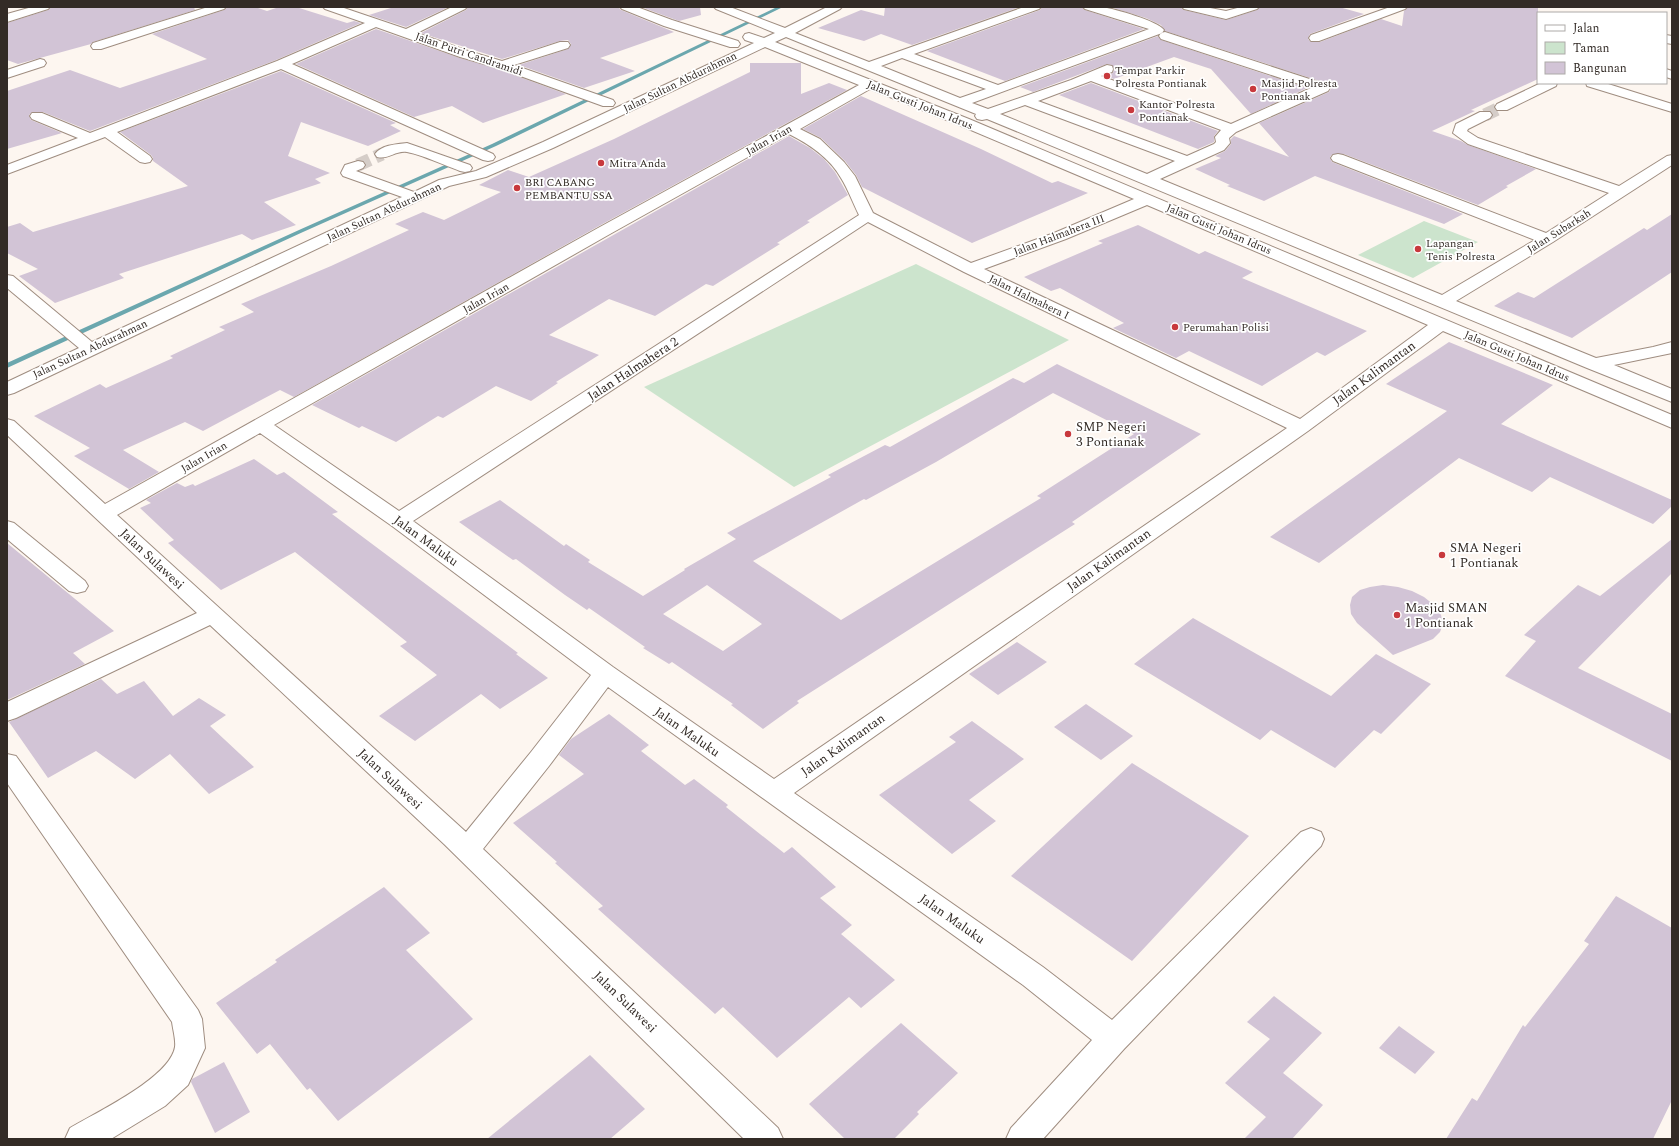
<svg xmlns="http://www.w3.org/2000/svg" width="1679" height="1146" font-family="Spectral,serif">
<rect width="100%" height="100%" fill="#fdf6f0"/>
<g fill="#cce4cd">
<polygon points="1424,221 1478,242 1413,278 1358,255"/>
<polygon points="916,264 1069,340 794,487 644,387"/>
</g>
<g fill="none" stroke-linecap="round" stroke-linejoin="round">
<polygon fill="#6ba7ae" fill-rule="evenodd" points="777,7 783,7 496,146 303,232 7,368 7,363 299,230 492,144"/>
</g>
<g fill="#d2c4d6" fill-rule="evenodd">
<polygon points="52,7 194,7 195,10 93,42 91,44 18,64 7,60 7,23 48,10"/>
<polygon points="228,7 255,7 267,11 279,7 296,7 347,23 354,21 361,23 276,60 90,131 43,112 32,112 29,115 31,120 62,133 7,149 7,91 70,70 120,88 207,59 152,34 224,10"/>
<polygon points="394,7 449,7 406,27 369,15"/>
<polygon points="468,7 618,7 621,10 674,32 600,58 635,71 584,88 519,65 568,49 571,44 568,40 560,41 502,59 421,33 466,10"/>
<polygon points="641,7 700,7 701,15 679,21"/>
<polygon points="885,7 1020,7 912,45 881,34 864,41 818,28 861,10 884,16"/>
<polygon points="1042,7 1082,7 1085,10 1144,29 1005,81 927,51 1040,10"/>
<polygon points="1110,7 1180,7 1184,10 1226,20 1257,10 1260,7 1339,7 1364,14 1310,34 1308,39 1311,42 1320,42 1381,19 1402,26 1404,11 1408,7 1538,7 1538,79 1471,110 1475,111 1432,131 1461,141 1468,145 1536,169 1506,186 1508,187 1478,205 1344,154 1333,154 1330,157 1332,162 1463,214 1444,224 1315,176 1264,201 1227,186 1230,185 1195,169 1221,158 1215,156 1225,151 1231,144 1231,139 1234,136 1289,157 1259,123 1329,92 1331,89 1329,84 1165,31 1161,25 1146,18"/>
<polygon points="376,29 460,58 498,69 566,94 483,123 452,106 414,117 296,64"/>
<polygon points="1158,36 1161,40 1307,88 1251,114 1211,69 1174,57 1114,79 1105,76 1113,73 1114,69 1112,65 1107,64 1033,92 1020,87"/>
<polygon points="750,63 801,63 801,94 829,83 847,90 597,227 294,397 280,390 203,431 185,422 123,450 159,472 129,489 74,456 90,448 34,416 100,384 106,388 173,358 170,356 225,330 219,327 254,312 241,304 331,266 409,230 395,224 423,212 444,220 501,192 479,185 508,170 529,177 614,139 750,72"/>
<polygon points="281,71 396,123 390,125 401,131 368,146 301,122 288,156 330,173 315,179 321,183 264,202 296,225 252,240 242,234 119,274 124,278 55,303 19,276 38,269 7,253 7,227 20,223 33,232 188,186 153,161 153,158 151,155 120,132"/>
<polygon points="1091,83 1218,131 1214,136 1214,142 1198,149 1059,95"/>
<polygon points="861,96 981,149 1052,183 1058,181 1088,193 972,243 862,187 856,175 845,161 821,138 803,129"/>
<polygon points="789,136 810,148 824,159 835,172 848,195 807,221 810,222 777,243 780,244 713,286 706,284 655,316 609,299 549,335 599,355 556,382 558,383 531,401 496,386 443,418 438,416 396,442 362,426 359,428 312,405"/>
<polygon points="1672,214 1672,272 1572,338 1494,306 1518,292 1534,298 1644,228 1647,230"/>
<polygon points="1138,225 1199,254 1205,251 1253,272 1242,278 1367,331 1325,356 1317,352 1262,386 1189,351 1176,358 1113,328 1124,323 1060,288 1051,291 1024,277 1103,243 1098,241"/>
<polygon points="1449,342 1553,385 1501,424 1672,500 1672,506 1653,524 1550,477 1532,492 1459,458 1319,563 1270,537 1447,411 1386,384"/>
<path d="M1057,364L1201,434L1072,522L1075,524L797,701L799,703L763,729L731,705L733,704L672,662L669,664L643,648L645,647L589,608L587,610L565,595L516,559L513,560L459,522L500,500L564,546L566,544L590,560L588,562L643,596L685,570L684,569L736,539L727,533L831,477L828,475L885,445L890,447L1013,378L1024,383ZM1053,393L1134,434L1037,496L1041,498L841,620L753,561L864,499L866,500L936,462ZM707,585L762,624L723,651L663,614Z"/>
<polygon points="254,459 277,475 284,472 338,512 332,514 518,653 516,654 548,678 500,709 481,694 415,741 379,716 437,675 400,646 407,642 295,552 221,590 168,543 174,540 140,508 151,503 146,500 177,483 185,487 193,484 195,486"/>
<polygon points="1672,539 1672,573 1578,668 1672,714 1672,761 1505,676 1536,641 1524,635 1578,585 1600,596"/>
<polygon points="7,543 114,631 73,653 85,664 7,700"/>
<polygon points="1383,585 1398,587 1412,591 1424,597 1434,605 1441,615 1443,624 1440,632 1433,639 1393,655 1357,623 1351,614 1350,605 1352,597 1360,590 1370,587"/>
<polygon points="1193,618 1331,696 1376,654 1431,684 1381,734 1374,730 1335,768 1271,730 1260,740 1134,664"/>
<polygon points="1017,642 1047,662 998,695 969,674"/>
<polygon points="101,679 117,694 144,681 173,716 199,698 226,715 210,726 254,767 209,794 170,754 135,779 96,751 48,778 9,722"/>
<polygon points="1086,704 1133,736 1101,760 1054,727"/>
<polygon points="609,714 649,745 641,751 685,785 694,779 728,805 726,807 784,853 792,847 836,887 820,898 852,925 841,934 895,980 861,1008 849,997 777,1058 723,1007 715,1014 598,909 603,906 555,863 557,862 513,823 584,774 559,755 571,739"/>
<polygon points="972,721 1024,759 969,800 996,821 952,854 879,795 956,742 949,737"/>
<polygon points="1132,763 1249,836 1132,961 1011,876"/>
<polygon points="384,887 430,933 406,950 473,1019 338,1121 310,1088 307,1090 270,1044 257,1054 216,1003 277,962 275,960"/>
<polygon points="1616,896 1672,928 1672,1100 1653,1139 1446,1139 1472,1098 1477,1101 1523,1025 1525,1027 1589,944 1584,941"/>
<polygon points="1274,996 1322,1033 1283,1073 1323,1105 1292,1139 1244,1139 1266,1117 1225,1083 1270,1039 1247,1022"/>
<polygon points="901,1023 958,1073 917,1112 919,1114 894,1139 845,1139 809,1104"/>
<polygon points="1399,1026 1435,1052 1415,1074 1379,1048"/>
<polygon points="590,1055 645,1109 610,1139 487,1139"/>
<polygon points="224,1062 250,1112 215,1133 191,1082 192,1079"/>
</g>
<g fill="none" stroke-linecap="round" stroke-linejoin="round">
<g stroke="#d5cdc8" stroke-width="13" stroke-dasharray="13 6" stroke-linecap="butt">
<polyline points="1485,115 1502,107"/>
<polyline points="358,165 382,154"/>
</g>
<g stroke="#9f8d80" stroke-width="2">
<g id="minor">
<polygon points="32,7 50,7 48,9 7,22 7,14"/>
<polygon points="208,7 226,7 224,9 101,49 93,49 91,46 93,43"/>
<polygon points="323,7 341,7 406,29 452,7 467,7 465,9 417,33 468,51 502,61 560,42 568,42 570,45 568,48 514,65 613,100 615,103 613,106 603,106 498,68 460,57 376,27 292,64 493,154 495,157 493,160 488,161 483,160 281,69 117,132 150,156 152,159 150,162 145,163 140,162 105,137 7,174 7,165 78,138 32,119 30,116 32,113 42,113 90,133 277,61 365,23 325,9"/>
<polygon points="620,7 637,7 672,20 738,41 740,44 738,47 730,47 664,26 622,9"/>
<path d="M714,7H730L785,28L827,7H842L840,9L795,33L869,62L1024,7H1041L1039,9L914,54L998,85L1149,29L1085,9L1083,7C1089,7 1096,6 1102,7C1115,9 1158,21 1164,30L1162,33L972,103L988,109L1071,80L1107,65L1112,66L1113,69L1112,72L1101,76L1231,124L1311,88L1161,39L1159,36L1161,33L1165,32L1328,85L1330,88L1328,91L1236,132L1229,138L1230,143L1224,150L1160,179L1442,295L1535,240L1333,161L1331,158L1333,155L1338,154L1343,155L1546,233L1609,193L1468,144L1453,133L1456,124L1480,112H1490L1492,115L1490,118L1468,129L1467,131L1478,138L1619,186L1667,156L1672,155V165L1553,242L1456,301L1596,358L1653,347L1672,342V353L1614,365L1672,389V402L1587,368L987,119L982,120L977,119L975,116L976,114L786,37L775,42L969,119L1672,415V428L1443,331L1308,431L794,793L1043,967L1112,1020L1301,832L1311,828L1321,832L1324,839L1321,846L1124,1049L1043,1139H1006L1011,1128L1092,1040L1023,985L608,687L549,766L483,849L778,1128L783,1139H744L444,844L210,625L16,718L7,721V702L197,613L7,435V419L14,421L105,504L598,228L859,85L765,47L553,148L486,177L449,186L14,393L7,395V382L79,348L7,288V275L13,276L92,342L402,197L343,176L341,173L345,165L358,161L363,162L365,165L363,168L356,171L414,192L439,180L476,171L543,142L754,43L745,40L743,37L745,34L749,33L764,38L775,33L716,9ZM902,58L986,89L960,98L881,66ZM1091,81L1221,130L1215,137L1216,142L1214,144L1187,156L1038,101ZM870,89L959,125L1134,199L1054,233L971,263L873,213L855,176L844,162L820,139L800,129ZM1025,105L1175,161L1147,174L1000,114ZM789,134C809,144 830,158 841,178C848,189 853,203 859,215L399,511L274,425L610,234ZM1147,205L1428,325L1300,419L984,269L1066,239ZM868,222L964,272L1287,428L774,779L613,667L413,521ZM260,433L392,526L591,675L531,752L466,832L117,515Z"/>
<polygon points="1182,7 1205,7 1226,11 1241,7 1259,7 1257,9 1226,19 1184,9"/>
<polygon points="1390,7 1407,7 1405,9 1319,41 1311,41 1309,38 1311,35"/>
<polygon points="1666,35 1672,36 1672,44 1666,43"/>
<polygon points="40,59 44,60 46,63 44,66 7,78 7,70"/>
<polygon points="1666,69 1672,71 1672,79 1666,77"/>
<polygon points="1541,83 1557,83 1556,86 1507,110 1497,110 1495,107 1497,104"/>
<polygon points="1586,83 1605,83 1672,104 1672,112 1587,86"/>
<path d="M407,143L470,165L472,168L470,171L465,172L460,171C444,165 423,155 407,152C396,150 388,160 377,157L375,154C381,145 397,144 407,143Z"/>
<polygon points="7,521 14,523 85,581 88,586 85,591 77,593 69,591 7,539"/>
<path d="M7,754L16,756L198,1010L202,1019L205,1048L188,1085L165,1106L111,1139H65L70,1128C95,1113 170,1078 175,1047C176,1040 173,1030 172,1022L7,783Z"/>
</g>
</g>
<use href="#minor" fill="#fff" fill-rule="evenodd"/>
</g>
<g fill="#c8393d" stroke="#fff" stroke-width="1.5">
<circle cx="1107" cy="76" r="4"/>
<circle cx="1253" cy="89" r="4"/>
<circle cx="1131" cy="110" r="4"/>
<circle cx="601" cy="163" r="4"/>
<circle cx="517" cy="188" r="4"/>
<circle cx="1418" cy="249" r="4"/>
<circle cx="1175" cy="327" r="4"/>
<circle cx="1068" cy="434" r="4"/>
<circle cx="1442" cy="555" r="4"/>
<circle cx="1397" cy="615" r="4"/>
</g>
<g text-anchor="middle" dominant-baseline="central" stroke-width="3.5" stroke-linejoin="round" paint-order="stroke">
<g font-size="11" fill="#332b26" stroke="#fff">
<text transform="translate(469 54) rotate(19)">Jalan Putri Candramidi</text>
<text transform="translate(680 82) rotate(-26)">Jalan Sultan Abdurahman</text>
<text transform="translate(920 105) rotate(22)">Jalan Gusti Johan Idrus</text>
<text transform="translate(769 140) rotate(-29)">Jalan Irian</text>
<text transform="translate(384 212) rotate(-25)">Jalan Sultan Abdurahman</text>
<text transform="translate(1219 229) rotate(23)">Jalan Gusti Johan Idrus</text>
<text transform="translate(1559 231) rotate(-32)">Jalan Subarkah</text>
<text transform="translate(1059 235) rotate(-21)">Jalan Halmahera III</text>
<text transform="translate(1029 297) rotate(26)">Jalan Halmahera I</text>
<text transform="translate(486 298) rotate(-29)">Jalan Irian</text>
<text transform="translate(90 349) rotate(-25)">Jalan Sultan Abdurahman</text>
<text transform="translate(1517 356) rotate(23)">Jalan Gusti Johan Idrus</text>
<text transform="translate(204 457) rotate(-30)">Jalan Irian</text>
</g>
<g font-size="11" fill="#332b26" stroke="#fff" text-anchor="start">
<text x="1115" y="70">Tempat Parkir<tspan x="1115" dy="13">Polresta Pontianak</tspan></text>
<text x="1261" y="83">Masjid Polresta<tspan x="1261" dy="13">Pontianak</tspan></text>
<text x="1139" y="104">Kantor Polresta<tspan x="1139" dy="13">Pontianak</tspan></text>
<text x="609" y="163">Mitra Anda</text>
<text x="525" y="182">BRI CABANG<tspan x="525" dy="13">PEMBANTU SSA</tspan></text>
<text x="1426" y="243">Lapangan<tspan x="1426" dy="13">Tenis Polresta</tspan></text>
<text x="1183" y="327">Perumahan Polisi</text>
</g>
<g font-size="13" fill="#332b26" stroke="#fff">
<text transform="translate(633 369) rotate(-33)">Jalan Halmahera 2</text>
<text transform="translate(1374 373) rotate(-36)">Jalan Kalimantan</text>
<text transform="translate(426 541) rotate(36)">Jalan Maluku</text>
<text transform="translate(152 559) rotate(43)">Jalan Sulawesi</text>
<text transform="translate(1109 560) rotate(-35)">Jalan Kalimantan</text>
<text transform="translate(687 732) rotate(35)">Jalan Maluku</text>
<text transform="translate(843 745) rotate(-35)">Jalan Kalimantan</text>
<text transform="translate(390 779) rotate(43)">Jalan Sulawesi</text>
<text transform="translate(952 919) rotate(35)">Jalan Maluku</text>
<text transform="translate(625 1002) rotate(44)">Jalan Sulawesi</text>
</g>
<g font-size="13" fill="#332b26" stroke="#fff" text-anchor="start">
<text x="1076" y="427">SMP Negeri<tspan x="1076" dy="15">3 Pontianak</tspan></text>
<text x="1450" y="548">SMA Negeri<tspan x="1450" dy="15">1 Pontianak</tspan></text>
<text x="1405" y="608">Masjid SMAN<tspan x="1405" dy="15">1 Pontianak</tspan></text>
</g>
</g>
<rect width="1679" height="1146" fill="none" stroke="#332b26" stroke-width="16"/>
<rect x="1537" y="12" width="130" height="72" fill="#ffffff" stroke="#adaaa8"/>
<rect x="1545" y="25" width="20" height="6" fill="#ffffff" stroke="#adaaa8"/>
<text x="1573" y="32" font-size="12" fill="#332b26">Jalan</text>
<rect x="1545" y="42" width="20" height="12" fill="#cce4cd" stroke="#adaaa8"/>
<text x="1573" y="52" font-size="12" fill="#332b26">Taman</text>
<rect x="1545" y="62" width="20" height="12" fill="#d2c4d6" stroke="#adaaa8"/>
<text x="1573" y="72" font-size="12" fill="#332b26">Bangunan</text>
</svg>
